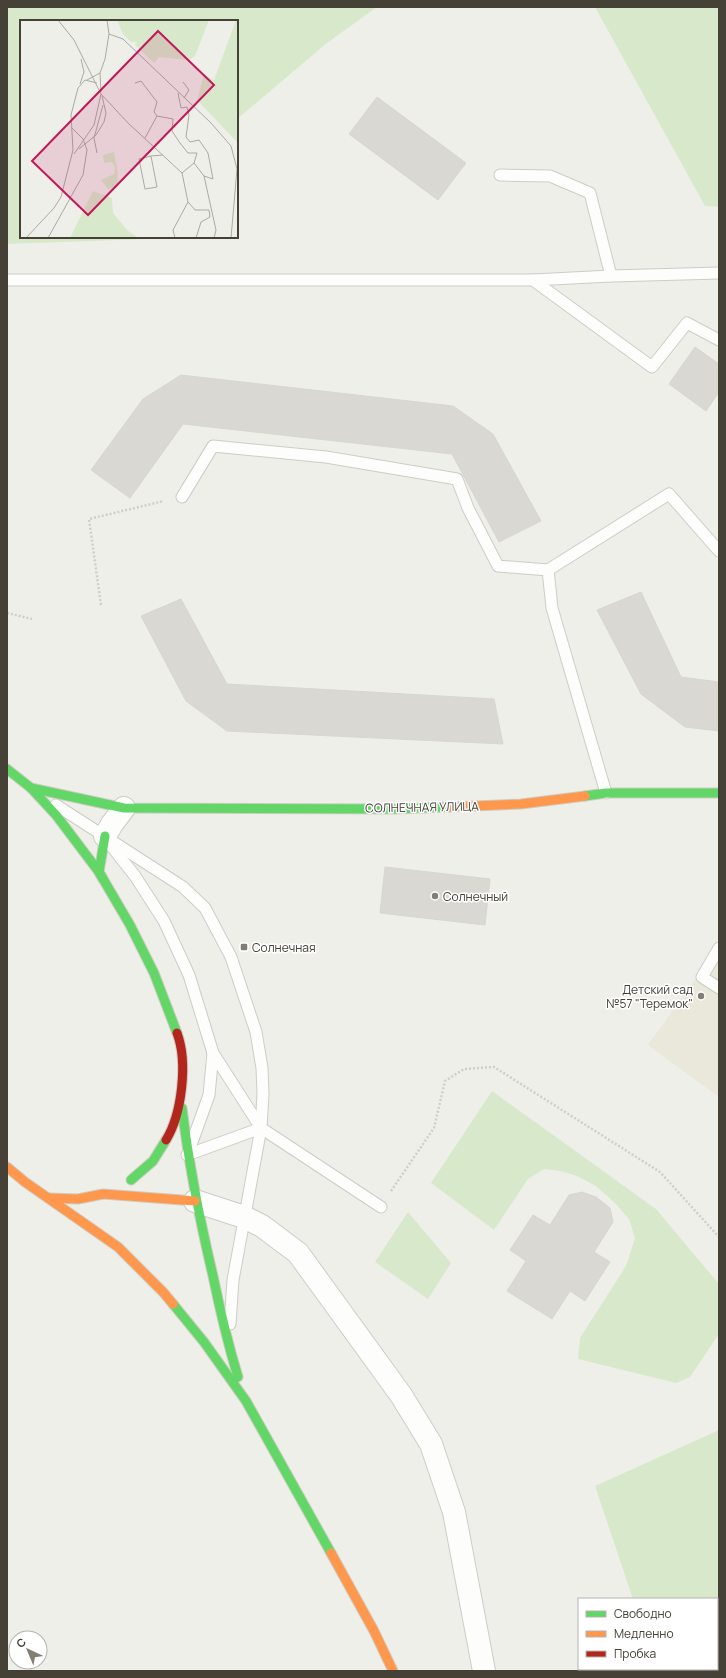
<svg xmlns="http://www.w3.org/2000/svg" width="726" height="1678" font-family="Manrope,sans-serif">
<rect width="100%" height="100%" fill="#efefea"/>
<polygon fill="#e9e8da" points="719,946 719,1097 648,1045"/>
<g fill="#d8e9cb">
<polygon points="7,7 377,7 327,43 237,119 237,21 21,21 21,237 177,237 177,238 7,244"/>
<polygon points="595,7 719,7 719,207 705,206"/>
<polygon points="492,1091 656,1209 719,1284 719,1334 690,1377 676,1383 578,1359 580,1338 626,1266 635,1238 629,1219 615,1203 596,1186 577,1176 560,1171 544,1169 528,1179 494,1230 431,1183"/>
<polygon points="408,1212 451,1263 428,1299 375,1262"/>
<polygon points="719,1430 719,1671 657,1671 657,1669 717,1669 717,1599 633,1599 595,1486"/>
</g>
<g fill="#d9d8d2" stroke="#d7d6d0">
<polygon points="377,97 466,163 438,200 349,134"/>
<polygon points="695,347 719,364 719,392 706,411 669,384"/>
<polygon points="181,375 453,406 493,434 541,521 499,542 452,454 183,424 130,498 91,470 143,399"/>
<polygon points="641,592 681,677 719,682 719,731 685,727 641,694 597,610"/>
<polygon points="181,599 227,684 494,699 503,744 227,731 186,701 141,616"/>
<polygon points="385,867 490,879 485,925 380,913"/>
<polygon points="582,1192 596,1197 610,1208 613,1222 594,1252 610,1262 585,1301 570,1291 552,1319 507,1291 526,1261 510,1250 533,1215 550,1225 569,1195"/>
</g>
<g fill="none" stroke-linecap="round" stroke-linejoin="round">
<g stroke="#cdccc7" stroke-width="13">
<g id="lane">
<polyline points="500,175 550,176 590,193 611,276"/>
<polyline points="7,280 533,280 611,276 719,273"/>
<polyline points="533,280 652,367 687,323 719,340"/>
<polyline points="182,497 213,446 326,457 457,479 468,508 498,566 548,570 552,608 606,793"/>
<polyline points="548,570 669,494 719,551"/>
<polyline points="56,805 183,887 205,908 231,957 256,1032 262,1068 263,1094 261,1128 233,1280 230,1324"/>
<polyline points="109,843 135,876 164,921 189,975 213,1053 261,1128 381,1207"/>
<polyline points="719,948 702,977 719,988"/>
<polyline points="191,1145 209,1095 213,1053"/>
<polyline points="187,1155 261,1128"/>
</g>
</g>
<g stroke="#cdccc7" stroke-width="24">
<g id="street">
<polyline points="105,836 112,824 124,808"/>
<polyline points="195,1201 244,1217 262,1226 298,1253 401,1395 431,1444 454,1512 484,1671"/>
</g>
</g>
<g stroke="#ceccc1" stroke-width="11">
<g id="fast">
<polyline points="7,769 31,788 56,815 99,872 130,925 154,973 177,1033"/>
<polyline points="31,788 124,808 394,809 450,807"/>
<polyline points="585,796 606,793 719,793"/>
<polyline points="103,879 99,872 105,836"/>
<path d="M182,1108C189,1165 200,1221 213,1276C220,1310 228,1344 238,1377"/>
<polyline points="131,1180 153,1161 166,1140"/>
<polyline points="173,1304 204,1342 246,1401 331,1553"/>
</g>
</g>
<g stroke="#ceccc1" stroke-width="11">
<g id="slow">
<polyline points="450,807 521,804 585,796"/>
<polyline points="7,1167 25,1182 118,1247 163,1292 173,1304"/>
<polyline points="49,1198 78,1199 103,1194 195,1201"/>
<polyline points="331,1553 374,1631 393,1671"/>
</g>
</g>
<g stroke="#ceccc1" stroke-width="11">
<path id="jam" d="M166,1140C182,1114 188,1062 177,1033"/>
</g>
<g stroke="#d0cecb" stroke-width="2.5" stroke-dasharray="2 2" stroke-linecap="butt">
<polyline points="101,605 89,519 164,501"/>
<polyline points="7,613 32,619"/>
<polyline points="391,1191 434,1128 445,1081 464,1069 494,1067 660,1172 719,1237"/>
</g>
<use href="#lane" stroke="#fdfdfc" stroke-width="11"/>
<use href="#street" stroke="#fdfdfc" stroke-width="22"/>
<use href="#fast" stroke="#63d668" stroke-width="9"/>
<use href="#slow" stroke="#ff974d" stroke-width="9"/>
<use href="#jam" stroke="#b3261e" stroke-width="9"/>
</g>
<g fill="#807e75" stroke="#fff" stroke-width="1.5">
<circle cx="435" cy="896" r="4"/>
<rect x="240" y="943" width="8" height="8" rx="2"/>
<circle cx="701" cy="996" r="4"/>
</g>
<g text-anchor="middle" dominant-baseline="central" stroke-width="3" stroke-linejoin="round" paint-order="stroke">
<g font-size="12" fill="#454136" stroke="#fff">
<text transform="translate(422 807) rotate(-1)">СОЛНЕЧНАЯ УЛИЦА</text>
</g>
<g font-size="12" fill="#454136" stroke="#fff" text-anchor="start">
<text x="443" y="896">Солнечный</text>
<text x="252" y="947">Солнечная</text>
<text x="693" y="989" text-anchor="end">Детский сад<tspan x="693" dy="14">№57 "Теремок"</tspan></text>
</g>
</g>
<g transform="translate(20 20)">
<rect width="218" height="218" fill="#efefea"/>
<path d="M97,0H189L175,36L169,40L139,37L134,43L115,25L117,22H111L103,14ZM216,0H218V199V123L177,80L184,54L194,60ZM94,132L98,154L97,167L88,169L81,160L94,154L95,148L92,142L84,143L83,135ZM73,171L92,178L93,193L107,210L118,218H50Z" fill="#d8e9cb"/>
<path fill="none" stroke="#aba9a2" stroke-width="1" d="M38,0L54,20L81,74L74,105L54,134M89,14L103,19L191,103L211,126L217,149L211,218M67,60L80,53M163,62L169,70L164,78M115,63L121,61L137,82L134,92L137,96L125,118M60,64L64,52L61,39M81,72L80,53L85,39L89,14L87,0M158,73L161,88L167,87L169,95L166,117L170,122L179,120L188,133L193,159L184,156M81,74L108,103L162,153L168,182L153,210L155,218M137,96L153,99L152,111L160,123L168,133H177L174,143L184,156L196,210L194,218M52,108L63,119M59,129L76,115L84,102L86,93L82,76M77,133L74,118L83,85M131,136L137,167L125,169L119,139L131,136L143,135M162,153L174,143M168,182L175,190H189L190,197L181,202L176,218M6,218L34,188L41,177L53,130L51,95L58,68L65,60L77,63M28,218L63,155L67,130L63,119"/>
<path fill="#c2185b" fill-opacity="0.15" stroke="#c2185b" stroke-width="2" d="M138,11L194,65L68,195L12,141Z"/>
<rect width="218" height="218" fill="none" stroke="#454136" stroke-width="2"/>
</g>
<rect width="726" height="1678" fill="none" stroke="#454136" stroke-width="16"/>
<rect x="578" y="1598" width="140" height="72" fill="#ffffff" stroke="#b5b3af"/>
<rect x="586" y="1611" width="20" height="6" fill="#63d668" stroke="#b5b3af"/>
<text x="614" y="1618" font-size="12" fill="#454136">Свободно</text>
<rect x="586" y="1631" width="20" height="6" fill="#ff974d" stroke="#b5b3af"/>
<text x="614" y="1638" font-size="12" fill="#454136">Медленно</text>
<rect x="586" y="1651" width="20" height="6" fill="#b3261e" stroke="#b5b3af"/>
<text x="614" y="1658" font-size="12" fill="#454136">Пробка</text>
<g transform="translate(28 1650) rotate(316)"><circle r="19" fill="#ffffff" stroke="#b5b3af"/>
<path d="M0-3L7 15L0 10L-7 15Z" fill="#807e75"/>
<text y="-6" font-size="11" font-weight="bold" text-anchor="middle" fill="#454136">С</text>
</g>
</svg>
